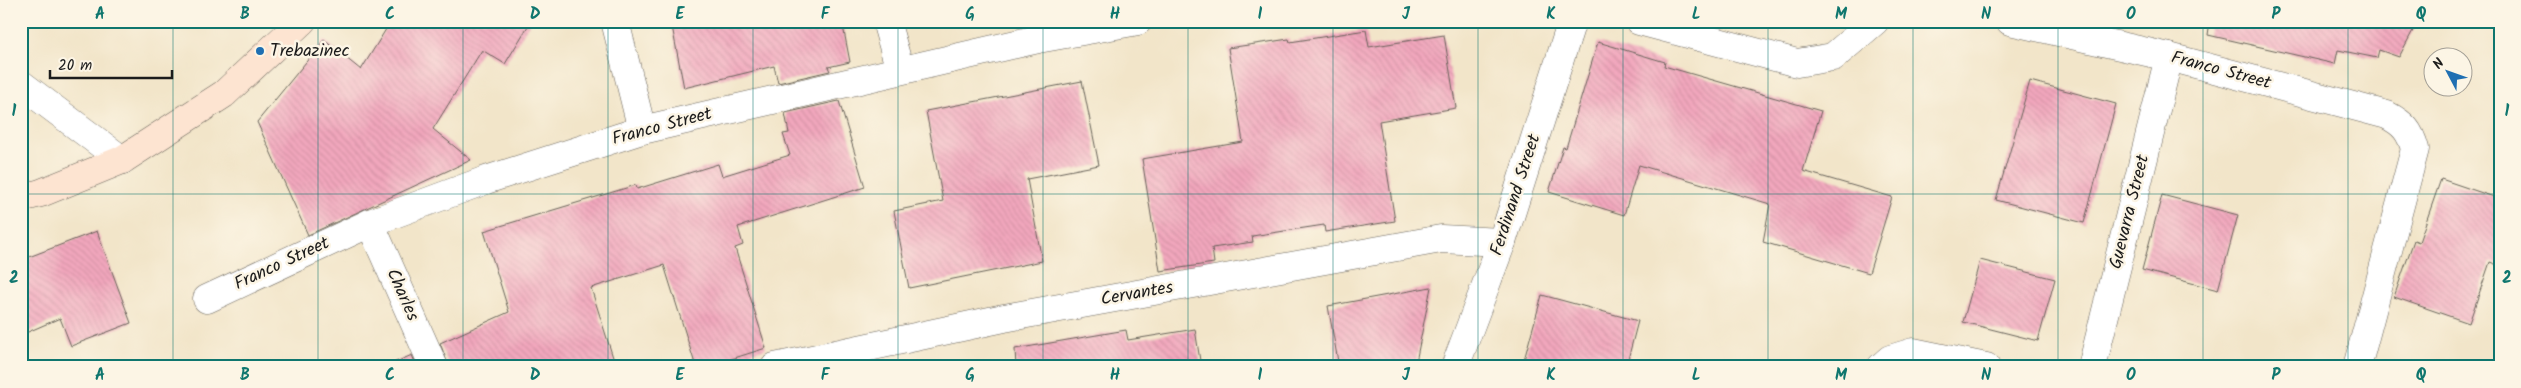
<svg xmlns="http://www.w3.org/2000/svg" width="2521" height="388" font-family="Kalam,sans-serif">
<defs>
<pattern id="building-back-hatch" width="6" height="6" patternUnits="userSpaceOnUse" patternTransform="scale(1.25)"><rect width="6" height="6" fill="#f2a7bd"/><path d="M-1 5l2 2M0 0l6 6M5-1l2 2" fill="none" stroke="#cf8fa2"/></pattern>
</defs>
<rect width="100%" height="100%" fill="#fcf5e5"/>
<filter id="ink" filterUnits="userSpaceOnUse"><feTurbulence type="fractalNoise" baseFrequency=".02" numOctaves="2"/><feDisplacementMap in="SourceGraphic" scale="10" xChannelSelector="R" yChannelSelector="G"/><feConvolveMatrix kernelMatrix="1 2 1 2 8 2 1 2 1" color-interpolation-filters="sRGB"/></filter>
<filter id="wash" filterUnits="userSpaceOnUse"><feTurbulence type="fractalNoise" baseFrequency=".0096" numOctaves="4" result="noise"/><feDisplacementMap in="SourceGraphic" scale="20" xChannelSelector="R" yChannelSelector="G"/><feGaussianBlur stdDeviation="1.12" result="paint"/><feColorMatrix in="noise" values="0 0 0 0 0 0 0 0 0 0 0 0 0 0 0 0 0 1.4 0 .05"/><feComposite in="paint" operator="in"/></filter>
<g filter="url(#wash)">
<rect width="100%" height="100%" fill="#f2e5c9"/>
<g id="blocks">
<g fill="url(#building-back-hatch)">
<polygon points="391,21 531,21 505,64 482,50 433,129 471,160 308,235 257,122 324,40 361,70"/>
<polygon points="671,21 842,21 850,62 828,67 830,71 778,83 774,66 684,88"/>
<polygon points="2210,21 2418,21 2399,57 2379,50 2377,58 2338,50 2335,64 2208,35"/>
<polygon points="1366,30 1369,47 1444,35 1456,108 1379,121 1395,221 1325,232 1324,225 1252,236 1253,242 1212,248 1214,263 1160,271 1142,159 1243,142 1228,48 1289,39 1290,42"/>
<polygon points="1598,42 1665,62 1664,66 1821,111 1803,171 1892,197 1869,273 1763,242 1770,204 1639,165 1624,215 1549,192 1563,147 1566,148"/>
<polygon points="1082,81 1099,165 1027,179 1042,261 909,288 894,211 943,201 926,111"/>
<polygon points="2030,81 2116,104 2084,223 1996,200"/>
<polygon points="839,101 865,187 738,227 743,245 735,248 766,348 706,367 696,367 664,265 591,288 616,367 449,367 440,343 509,312 484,231 636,185 637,189 718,164 722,176 790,155 783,134 789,133 785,113"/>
<polygon points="2441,179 2500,199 2500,266 2490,262 2469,323 2394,297 2414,240 2419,242"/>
<polygon points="2162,195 2238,215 2218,290 2142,270"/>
<polygon points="97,231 131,323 71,346 60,318 21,335 21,260"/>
<polygon points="1980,260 2055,279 2038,341 1963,322"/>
<polygon points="1431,287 1415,367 1339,367 1328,306"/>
<polygon points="1542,295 1638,321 1626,367 1522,367"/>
<polygon points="1195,329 1201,367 1016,367 1015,349 1126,330 1128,340"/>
<polygon points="412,355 417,367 384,367"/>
</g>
</g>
</g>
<g filter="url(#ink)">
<use href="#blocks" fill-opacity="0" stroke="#676259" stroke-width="1"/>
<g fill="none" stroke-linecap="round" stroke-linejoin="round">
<g stroke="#676259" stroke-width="29">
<g id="street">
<polyline points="615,21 642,130"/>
<polyline points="886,21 900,70"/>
<polyline points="1639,21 1797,63 1833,57 1875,21"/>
<path d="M2010,21L2169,57L2387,115C2404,124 2410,131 2415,149L2357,367"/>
<polyline points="21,84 122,160"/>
<polyline points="370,223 434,367"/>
<polyline points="207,299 370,223 486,180 642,130 1038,39 1138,21"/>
<polyline points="775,367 1004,318 1441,239 1502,242"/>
<polyline points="1455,367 1502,242 1572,21"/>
<polyline points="1881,367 1890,359 1913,352 1986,367"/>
<polyline points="2092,367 2169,57"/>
</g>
</g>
<g stroke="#676259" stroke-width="29">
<polyline id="secondary" points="21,198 41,193 122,160 224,94 302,21"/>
</g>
<use href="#street" stroke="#fff" stroke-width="28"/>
<use href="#secondary" stroke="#fde4d1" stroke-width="28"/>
</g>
</g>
<path fill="none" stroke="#0f766e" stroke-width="1" stroke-opacity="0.55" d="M173,21V367M318,21V367M463,21V367M608,21V367M753,21V367M898,21V367M1043,21V367M1188,21V367M1333,21V367M1478,21V367M1623,21V367M1768,21V367M1913,21V367M2058,21V367M2203,21V367M2348,21V367M21,194H2500"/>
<circle fill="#1f6fb2" stroke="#fcf5e5" stroke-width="2" cx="260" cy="51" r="5"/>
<g text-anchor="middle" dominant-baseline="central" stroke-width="5" stroke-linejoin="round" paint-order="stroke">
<g font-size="18" fill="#1c1c1c" stroke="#fcf5e5" text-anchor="start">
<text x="270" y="51">Trebazinec</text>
</g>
<g font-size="18" fill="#1c1c1c" stroke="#fcf5e5">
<text transform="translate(2221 71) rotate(15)">Franco Street</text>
<text transform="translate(662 127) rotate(-15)">Franco Street</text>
<text transform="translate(1516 195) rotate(-72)">Ferdinand Street</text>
<text transform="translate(2130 212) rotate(-76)">Guevarra Street</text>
<text transform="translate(282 264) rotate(-25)">Franco Street</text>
<text transform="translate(1137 294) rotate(-10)">Cervantes</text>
<text transform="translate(402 295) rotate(66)">Charles</text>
</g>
</g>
<rect width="2521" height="388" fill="none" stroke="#fcf5e5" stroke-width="55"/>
<g transform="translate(2448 72) rotate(311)"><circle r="24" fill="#fcf5e5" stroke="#a29e95"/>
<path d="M0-4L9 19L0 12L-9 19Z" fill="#1f6fb2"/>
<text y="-8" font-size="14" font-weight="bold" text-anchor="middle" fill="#1c1c1c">N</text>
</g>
<path d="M50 70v8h122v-8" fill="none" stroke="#1c1c1c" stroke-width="2.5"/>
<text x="58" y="70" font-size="15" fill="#1c1c1c" stroke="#fcf5e5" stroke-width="4" paint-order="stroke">20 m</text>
<rect x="28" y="28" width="2466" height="332" fill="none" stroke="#0f766e" stroke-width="2"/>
<g font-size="16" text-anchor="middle" font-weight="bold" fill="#0f766e">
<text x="100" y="19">A</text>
<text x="245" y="19">B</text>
<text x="390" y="19">C</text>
<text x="535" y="19">D</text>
<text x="680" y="19">E</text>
<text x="825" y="19">F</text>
<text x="970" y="19">G</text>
<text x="1115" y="19">H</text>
<text x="1260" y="19">I</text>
<text x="1406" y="19">J</text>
<text x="1551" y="19">K</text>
<text x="1696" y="19">L</text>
<text x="1841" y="19">M</text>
<text x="1986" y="19">N</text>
<text x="2131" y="19">O</text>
<text x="2276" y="19">P</text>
<text x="2421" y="19">Q</text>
<text x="14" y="116">1</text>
<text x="2507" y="116">1</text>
<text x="14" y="283">2</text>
<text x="2507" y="283">2</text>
<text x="100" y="380">A</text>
<text x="245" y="380">B</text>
<text x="390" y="380">C</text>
<text x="535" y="380">D</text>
<text x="680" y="380">E</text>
<text x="825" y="380">F</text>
<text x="970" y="380">G</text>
<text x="1115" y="380">H</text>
<text x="1260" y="380">I</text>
<text x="1406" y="380">J</text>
<text x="1551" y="380">K</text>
<text x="1696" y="380">L</text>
<text x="1841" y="380">M</text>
<text x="1986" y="380">N</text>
<text x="2131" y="380">O</text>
<text x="2276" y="380">P</text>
<text x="2421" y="380">Q</text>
</g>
</svg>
